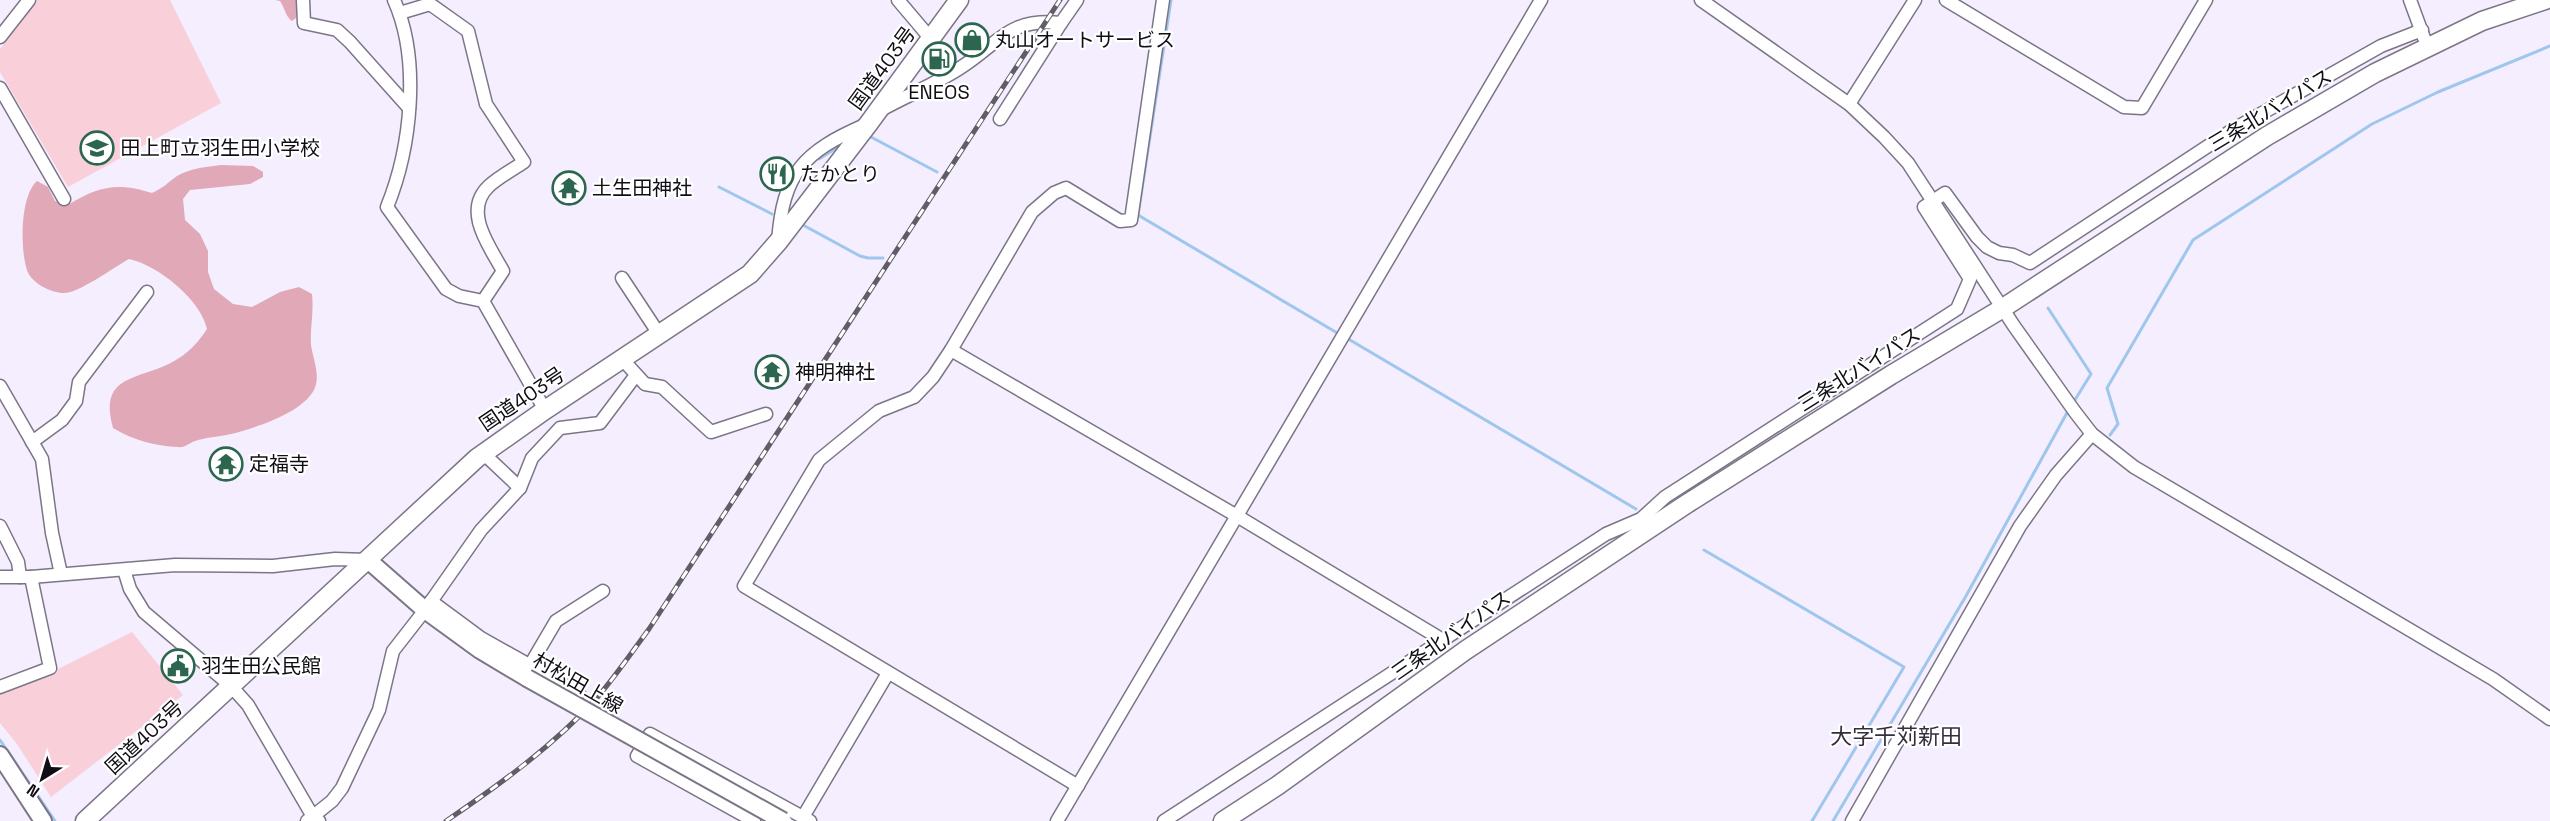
<svg xmlns="http://www.w3.org/2000/svg" width="2550" height="821" font-family="'Space Grotesk','Noto Sans JP',sans-serif">
<rect width="100%" height="100%" fill="#f4eefe"/>
<g fill="#f9d0da">
<polygon points="37,0 170,0 221,103 68,187 0,72 0,49"/>
<polygon points="132,632 183,695 51,797 17,744 0,723 0,691 54,671"/>
</g>
<g fill="#e1a9b8">
<path d="M275,0H299L296,18L292,21C285,16 285,8 280,1Z"/>
<path d="M221,165L253,166L263,172V177L250,184L190,190L183,199L185,220L200,234L208,251V272L214,289L233,304L252,307L280,292L299,287L312,294C314,312 310,328 311,345C313,359 321,376 314,390C302,413 255,428 231,434C219,437 206,437 195,441C189,443 185,448 178,447C155,446 133,440 113,428C100,381 128,380 162,367C182,359 196,346 207,329C201,300 158,265 129,259C113,268 79,293 64,293C51,293 31,283 27,270C20,249 20,196 37,181L48,187L55,201L68,205C98,186 118,182 152,193C165,187 167,183 177,176C191,168 206,167 221,165Z"/>
</g>
<g fill="none" stroke-linecap="round" stroke-linejoin="round">
<g stroke="#9fc6ec" stroke-width="3">
<polyline points="1171,0 1138,215 1339,334"/>
<polyline points="871,137 937,172"/>
<polyline points="819,159 843,144"/>
<polyline points="719,187 772,214"/>
<polyline points="803,225 860,256 868,258 883,258"/>
<polyline points="2048,308 2091,374 2073,403"/>
<polyline points="1345,337 1636,509"/>
<polyline points="2110,435 2118,424 2107,388 2193,240 2372,124 2438,92 2550,46"/>
<polyline points="1704,550 1904,667 1812,821"/>
<polyline points="0,740 55,821"/>
<polyline points="1833,821 1966,596 2068,411"/>
</g>
<g stroke="#7c7586" stroke-width="15">
<g id="minor">
<polyline points="303,0 304,23 337,30 350,42 409,108"/>
<path d="M394,0C421,60 411,148 387,207L446,289L459,296L483,301L545,410"/>
<polyline points="898,0 931,39"/>
<polyline points="1701,0 1849,104 1884,137 1908,163 2014,326 2075,412 2092,434 2134,467 2493,679 2550,719"/>
<polyline points="1946,0 2124,107 2142,108 2206,0"/>
<polyline points="2410,0 2424,38"/>
<path d="M400,13L430,4L468,31L486,104L524,162C512,170 499,177 489,186C462,211 490,247 503,271L483,301"/>
<polyline points="0,37 29,0"/>
<polyline points="0,88 64,199"/>
<polyline points="1849,104 1915,0"/>
<path d="M881,110C908,95 938,83 963,66C1001,41 1009,18 1061,23L1077,0"/>
<polyline points="1000,119 1061,23"/>
<path d="M778,242C783,173 803,152 865,125"/>
<polyline points="622,278 659,334"/>
<polyline points="951,350 1237,516 1441,639"/>
<polyline points="623,360 645,384 662,387 711,432 766,414"/>
<polyline points="0,386 42,459 52,533 61,574"/>
<polyline points="32,442 62,420 76,401 79,382 147,292"/>
<polyline points="483,453 520,488"/>
<polyline points="0,526 18,562 20,577"/>
<polyline points="124,570 130,589 144,612 231,686 248,705 312,815 319,821"/>
<polyline points="0,577 31,577 175,565 273,566 335,559 368,560"/>
<polyline points="431,601 481,638 579,693"/>
<polyline points="529,667 556,621 603,591"/>
<polyline points="0,687 50,668 31,577"/>
<polyline points="1078,786 744,586 819,460 879,411 914,397 933,377 951,350 1032,212 1054,193 1066,188 1120,221 1131,220 1163,0"/>
<polyline points="803,817 888,673"/>
<polyline points="307,821 332,801 342,788 379,710 393,651 425,610 481,530 520,488 532,458 560,428 600,423 636,375"/>
<polyline points="754,821 637,756 650,734 810,821"/>
<polyline points="1057,821 1541,0"/>
<polyline points="1164,821 1606,534 1641,519 1665,497 1957,309 1970,279 1924,207 1945,193 1977,237 1987,247 1999,253 2013,255 2030,263 2234,129 2381,46 2422,30"/>
<polyline points="1852,821 2020,526 2056,475 2092,434"/>
</g>
</g>
<g stroke="#7c7586" stroke-width="20">
<g id="major">
<polyline points="368,560 425,610 480,650 527,678"/>
<polyline points="0,755 43,821"/>
</g>
</g>
<g stroke="#7c7586" stroke-width="21">
<g id="highway">
<polyline points="85,821 477,458 545,410 750,274 778,242 869,123 959,0"/>
<polyline points="1223,821 1277,786 1466,650 1688,503 1891,375 2003,308 2267,136 2375,73 2482,21 2545,0"/>
</g>
</g>
<use href="#minor" stroke="#fff" stroke-width="12"/>
<use href="#major" stroke="#fff" stroke-width="16"/>
<use href="#highway" stroke="#fff" stroke-width="18"/>
<g stroke="#605d66" stroke-width="5">
<path id="rail" d="M446,821C499,785 553,746 596,699C615,677 632,652 649,629L1060,0"/>
</g>
<use href="#rail" stroke="#fff" stroke-width="3" stroke-dasharray="9" stroke-linecap="butt"/>
<g stroke="#7c7586" stroke-width="20" stroke-linecap="butt">
<polyline id="major-bridge" points="527,678 783,821"/>
</g>
<use href="#major-bridge" stroke="#fff" stroke-width="16"/>
</g>
<defs>
<g id="shop-ring" transform="scale(1.725)"><circle r="9.5" fill="#fff" stroke="#2d664e" stroke-width="1.5"/><path d="M-5-2.5h2.3a2.7 3.5 0 0 1 5.4 0H5L5.5 6h-11ZM-1.5-2.5h3a1.5 2.3 0 0 0-3 0Z" fill="#2d664e"/></g>
<g id="fuel-ring" transform="scale(1.725)"><circle r="9.5" fill="#fff" stroke="#2d664e" stroke-width="1.5"/><path d="M-5.5-6h7V0h2V4h1.3V-2.5L3-4.5l.8-.8L6-3V5H2.5V1h-1V6h-7ZM-4.2-4.7v3.2H.2V-4.7Z" fill="#2d664e"/></g>
<g id="school-ring" transform="scale(1.725)"><circle r="9.5" fill="#fff" stroke="#2d664e" stroke-width="1.5"/><path d="M0-5L7-2L0 1L-7-2ZM-4 1L0 2.5L4 1V4Q0 6-4 4Z" fill="#2d664e"/></g>
<g id="restaurant-ring" transform="scale(1.725)"><circle r="9.5" fill="#fff" stroke="#2d664e" stroke-width="1.5"/><path d="M-5-6h1v4h1v-4h1v4h1v-4h1v5L-1.5 .5V6h-2V.5L-5-1ZM5-6V6H3V1.5H1.5Q1.5-4 5-6Z" fill="#2d664e"/></g>
<g id="temple-ring" transform="scale(1.725)"><circle r="9.5" fill="#fff" stroke="#2d664e" stroke-width="1.5"/><path d="M0-6L5-2H3V0L6.5 2.5H4V6H1.5V3h-3V6H-4V2.5H-6.5L-3 0V-2H-5Z" fill="#2d664e"/></g>
<g id="civic-ring" transform="scale(1.725)"><circle r="9.5" fill="#fff" stroke="#2d664e" stroke-width="1.5"/><path d="M-.6-6.5H3V-4.5H.6V-3L4-1V1h2V6H-6V1h2V-1L-.6-3ZM-1.2 2.5V6h2.4V2.5Z" fill="#2d664e"/></g>
</defs>
<g fill-rule="evenodd">
<use href="#shop-ring" x="972" y="40"/>
<use href="#fuel-ring" x="939" y="59"/>
<use href="#school-ring" x="97" y="148"/>
<use href="#restaurant-ring" x="777" y="174"/>
<use href="#temple-ring" x="569" y="188"/>
<use href="#temple-ring" x="772" y="372"/>
<use href="#temple-ring" x="226" y="464"/>
<use href="#civic-ring" x="178" y="666"/>
</g>
<g text-anchor="middle" dominant-baseline="central" stroke-width="4.5" stroke-linejoin="round" paint-order="stroke">
<g font-size="20" fill="#100e14" stroke="#fff" text-anchor="start">
<text x="995" y="40">丸山オートサービス</text>
<text x="939" y="92" text-anchor="middle">ENEOS</text>
<text x="120" y="148">田上町立羽生田小学校</text>
<text x="800" y="174">たかとり</text>
<text x="592" y="188">土生田神社</text>
<text x="795" y="372">神明神社</text>
<text x="249" y="464">定福寺</text>
<text x="201" y="666">羽生田公民館</text>
</g>
<g font-size="20" fill="#100e14" stroke="#fff">
<text transform="translate(882 68) rotate(-54)">国道403号</text>
<text transform="translate(2270 110) rotate(-31)">三条北バイパス</text>
<text transform="translate(1859 369) rotate(-32)">三条北バイパス</text>
<text transform="translate(522 399) rotate(-34)">国道403号</text>
<text transform="translate(1451 635) rotate(-35)">三条北バイパス</text>
<text transform="translate(578 683) rotate(30)">村松田上線</text>
<text transform="translate(144 737) rotate(-43)">国道403号</text>
</g>
<g font-size="22" fill="#352f3d" stroke="#fff">
<text x="1896" y="736">大字千苅新田</text>
</g>
</g>
<g transform="translate(42 779) rotate(217)" stroke="#ffffff" stroke-width="4.5" paint-order="stroke">
<path d="M0-4.5L10 22L0 15L-10 22Z" fill="#100e14"/>
<text y="-9" font-size="16" font-weight="bold" text-anchor="middle" fill="#100e14">N</text>
</g>
</svg>
